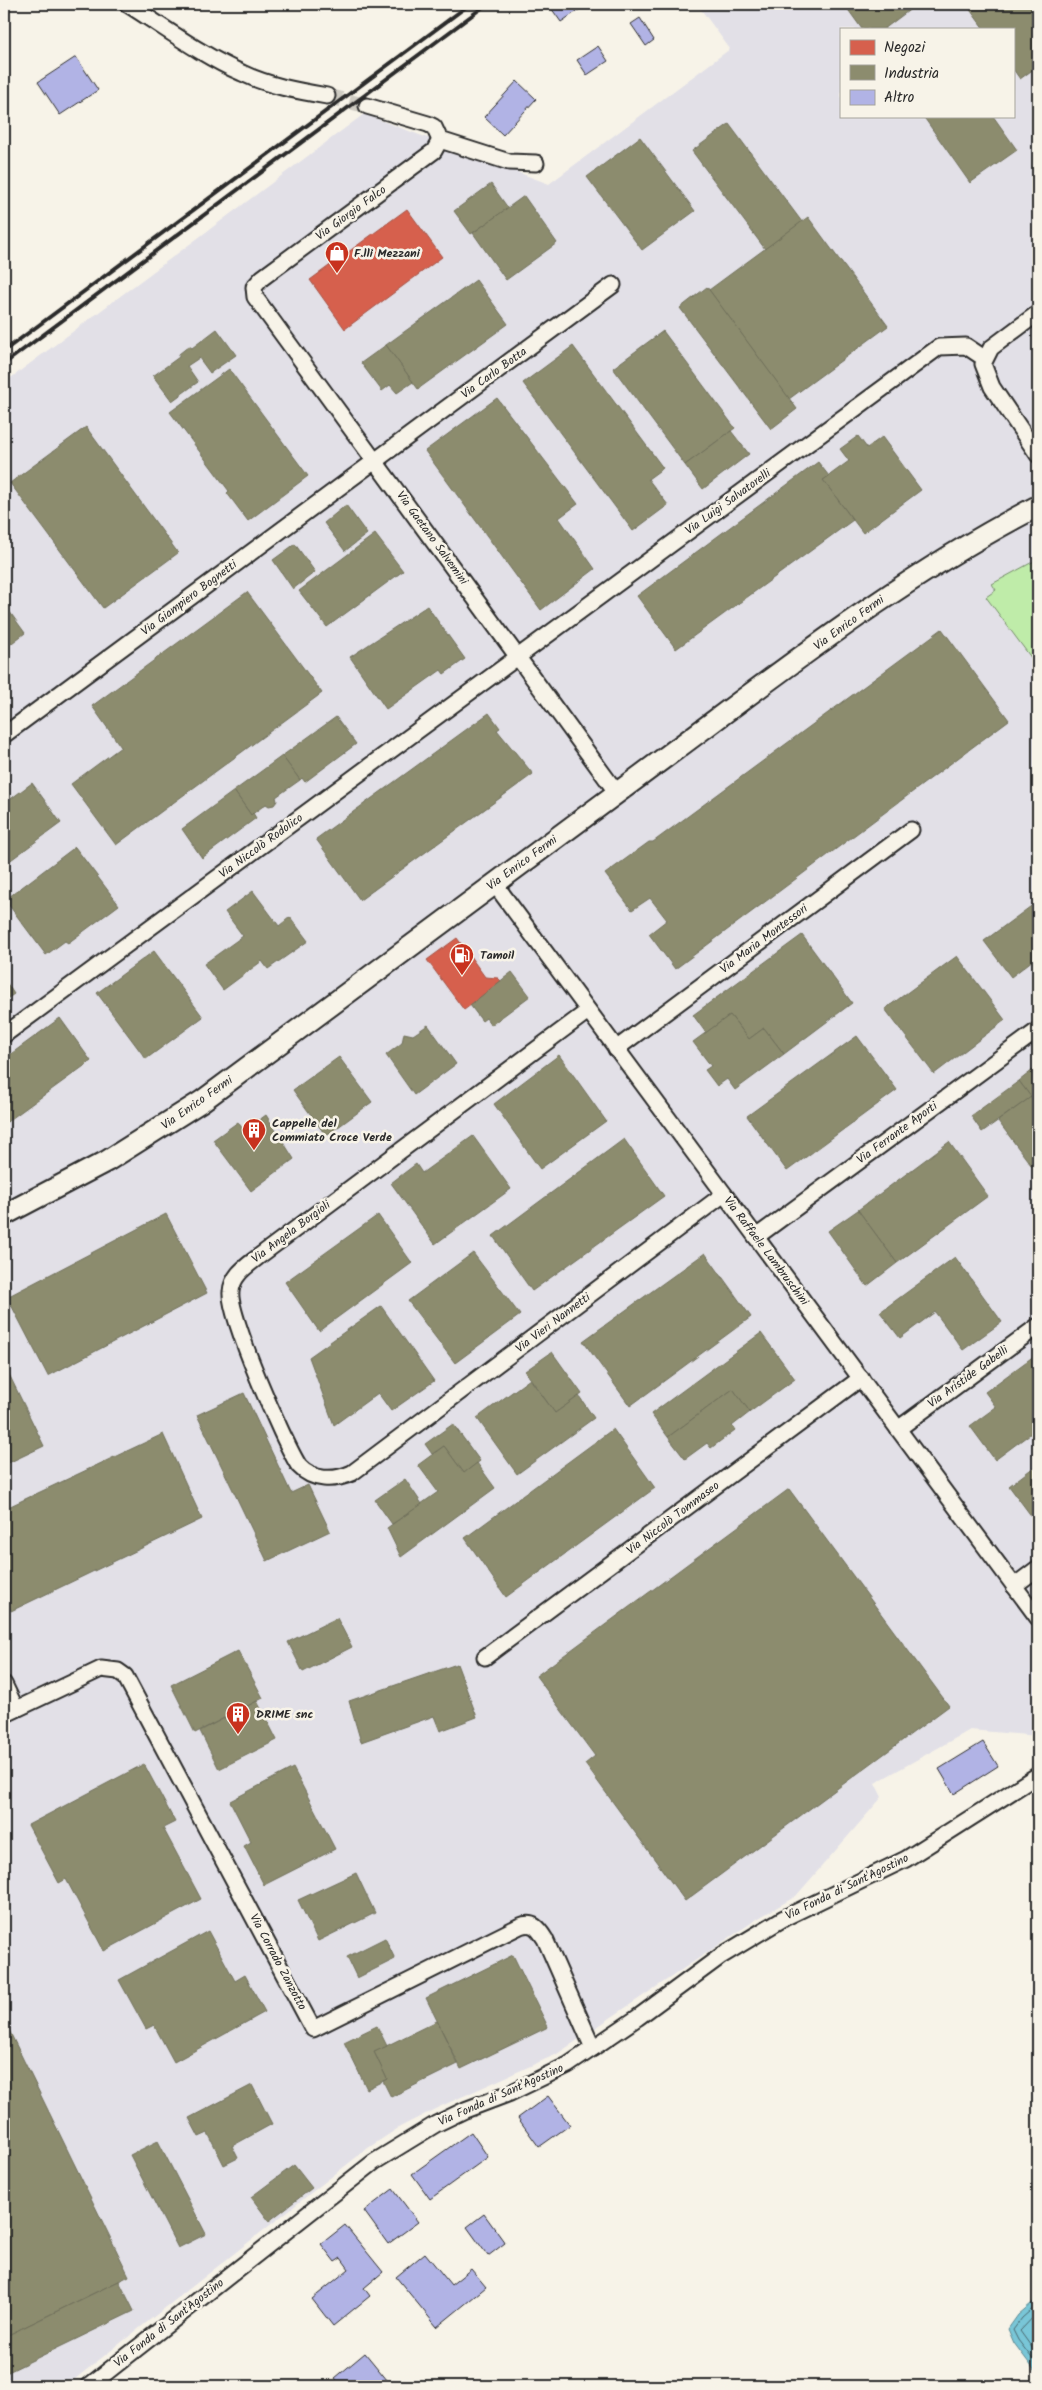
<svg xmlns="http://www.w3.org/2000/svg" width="1042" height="2390" font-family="Kalam,sans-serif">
<rect width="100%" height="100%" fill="#f7f3e8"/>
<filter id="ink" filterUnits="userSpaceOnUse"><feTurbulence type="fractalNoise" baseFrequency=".02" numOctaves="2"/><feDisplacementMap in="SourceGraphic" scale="10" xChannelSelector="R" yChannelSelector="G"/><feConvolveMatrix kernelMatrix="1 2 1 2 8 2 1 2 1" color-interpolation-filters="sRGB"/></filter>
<g filter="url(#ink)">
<path fill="#e2e0e7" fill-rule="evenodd" d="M697,4H1038V1736L970,1730L875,1783L882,1797L796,1896L757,1919L557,2054L439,2107L400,2127L368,2148L66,2386H4V383L364,114L549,184L730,49ZM841,29H1013V116H841Z"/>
<polygon fill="#bfeca9" stroke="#758c6a" points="1038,559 1038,667 986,597 996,590 992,584"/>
<polygon fill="#79c6d7" stroke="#5a8892" points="1038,2298 1038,2375 1014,2343 1008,2329 1018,2315"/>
<g fill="#d6604d" stroke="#a35043">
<polygon points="407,209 442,257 345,329 310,280"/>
<polygon points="457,938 485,977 498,978 502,982 464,1010 427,960"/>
</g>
<g fill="#8c8c6e" stroke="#6f6f5a">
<polygon points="844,4 915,4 916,5 884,29 862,29"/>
<polygon points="966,4 1038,4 1038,66 1020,79 1013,69 1013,29 984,29"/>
<polygon points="923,116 993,116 1017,150 970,183"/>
<polygon points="729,124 802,222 765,249 692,151"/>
<polygon points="640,137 695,211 642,250 587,177"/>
<polygon points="491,184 508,208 471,234 454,211"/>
<polygon points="524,196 557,243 506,280 473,233"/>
<polygon points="808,217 888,326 789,399 709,290"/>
<polygon points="476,280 508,324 418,389 386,345"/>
<polygon points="707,287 797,409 771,429 680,308"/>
<polygon points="217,329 236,355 210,373 199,358 187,366 198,382 172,401 153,376 179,357 179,354 189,346 192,348"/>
<polygon points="663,331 735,428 685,465 613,368"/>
<polygon points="386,345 413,382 397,393 390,385 382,391 361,363"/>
<polygon points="573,346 663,468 648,479 668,505 633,531 523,383"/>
<polygon points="229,369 308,476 248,521 227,493 229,491 170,412"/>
<polygon points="497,398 578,504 559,518 595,569 541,610 425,451"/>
<polygon points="86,427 178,553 103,608 10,483"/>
<polygon points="731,431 749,454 703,489 685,465"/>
<polygon points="858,436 867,448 882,437 921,490 863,533 823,480 849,461 840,449"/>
<polygon points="818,462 829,476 823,480 853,520 676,649 637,596"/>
<polygon points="346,505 367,534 345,551 324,523"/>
<polygon points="375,534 403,571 327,627 299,591"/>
<polygon points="295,544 315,572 293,589 273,560"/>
<polygon points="247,592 322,693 116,845 71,784 121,747 92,706"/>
<polygon points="4,604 25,633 4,649"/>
<polygon points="427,606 465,659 444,674 441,670 386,709 350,657"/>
<polygon points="942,629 1009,720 675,969 649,934 667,920 650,898 632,910 605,874 649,842 653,842"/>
<polygon points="489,713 500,728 497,730 533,774 360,900 316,839"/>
<polygon points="336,717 356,744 305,782 302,778 300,780 282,756"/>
<polygon points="282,756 300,780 276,797 277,801 274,805 269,806 266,804 251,815 234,791"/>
<polygon points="32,783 61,823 4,865 4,804"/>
<polygon points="234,791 251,815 253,813 256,818 202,858 182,829"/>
<polygon points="75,847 119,905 68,943 65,941 46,955 5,900"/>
<polygon points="253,891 279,926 290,917 308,941 268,969 262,961 223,990 204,964 243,936 225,912"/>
<polygon points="1038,901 1038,956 1011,977 984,941"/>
<polygon points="802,935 852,1003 784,1054 764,1028 749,1039 730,1015 706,1033 693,1015"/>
<polygon points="154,951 203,1017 146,1059 97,993"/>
<polygon points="957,956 1005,1020 934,1074 885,1009"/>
<polygon points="512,972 530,996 491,1025 486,1018 482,1021 470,1005"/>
<polygon points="4,979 14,994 4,1001"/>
<polygon points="730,1015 749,1039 764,1028 784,1054 735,1090 727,1079 717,1086 705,1070 711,1066 693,1042"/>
<polygon points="60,1018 91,1061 4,1124 4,1059"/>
<polygon points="428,1025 456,1064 414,1095 386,1055 402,1043 404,1033 413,1035"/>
<polygon points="857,1036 897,1090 787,1171 747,1116"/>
<polygon points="559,1055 606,1121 540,1169 494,1104"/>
<polygon points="339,1057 372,1102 326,1136 293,1090"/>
<polygon points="1038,1066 1038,1106 1019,1081"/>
<polygon points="1019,1081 1031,1097 982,1132 971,1116"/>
<polygon points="1031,1097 1038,1106 1038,1165 1034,1169 998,1121"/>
<polygon points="266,1115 294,1159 251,1191 213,1140 238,1122 244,1131"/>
<polygon points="473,1136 511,1189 435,1244 391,1183 416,1164 422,1173"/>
<polygon points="624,1139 664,1196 532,1291 493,1236"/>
<polygon points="949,1142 988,1196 897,1263 858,1210"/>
<polygon points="858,1210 897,1263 867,1286 828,1231"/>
<polygon points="166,1214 207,1293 48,1376 7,1297"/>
<polygon points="378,1215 412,1263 319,1331 285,1282"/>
<polygon points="473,1253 520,1315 455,1363 408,1301"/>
<polygon points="705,1253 751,1317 630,1406 583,1341"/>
<polygon points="955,1257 1002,1322 963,1350 935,1312 900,1338 880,1312"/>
<polygon points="381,1306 434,1381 391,1411 378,1393 334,1425 309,1357"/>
<polygon points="761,1333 795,1379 750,1412 733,1389 668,1437 651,1414"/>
<polygon points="552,1352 582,1394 555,1413 525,1371"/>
<polygon points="1038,1353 1038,1428 995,1460 970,1426 996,1407 985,1392"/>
<polygon points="4,1364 44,1446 4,1465"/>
<polygon points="530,1379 555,1413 579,1396 594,1418 517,1474 477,1418"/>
<polygon points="733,1389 750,1412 732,1426 735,1430 711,1448 707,1443 685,1459 668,1437"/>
<polygon points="244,1393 291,1493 308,1485 330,1531 267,1561 197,1415"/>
<polygon points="453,1424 480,1461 464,1473 444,1446 432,1454 425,1444"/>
<polygon points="613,1429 655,1488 506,1597 465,1538"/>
<polygon points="163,1434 202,1519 11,1611 4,1596 4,1509"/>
<polygon points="444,1446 464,1473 477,1463 495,1488 401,1557 387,1528 438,1492 418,1465"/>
<polygon points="1034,1467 1038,1472 1038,1525 1009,1486"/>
<polygon points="405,1479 422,1504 392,1524 375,1500"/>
<polygon points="789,1489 949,1706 685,1901 585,1764 595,1756 536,1676"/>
<polygon points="337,1618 352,1647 303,1672 288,1642"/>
<polygon points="238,1651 263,1698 195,1733 171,1685"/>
<polygon points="457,1664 477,1717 440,1731 434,1716 361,1742 349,1701"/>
<polygon points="257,1701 277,1740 219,1769 200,1731"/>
<polygon points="144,1764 175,1822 163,1828 201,1899 104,1951 66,1879 59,1883 28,1825"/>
<polygon points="293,1768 335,1849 264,1885 244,1846 251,1842 230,1801"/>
<polygon points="356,1873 375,1913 318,1941 298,1900"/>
<polygon points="208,1931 235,1981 245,1975 265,2012 174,2062 154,2025 146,2029 119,1980"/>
<polygon points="385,1938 395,1959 357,1978 347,1957"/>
<polygon points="513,1955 548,2027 461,2069 426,1998"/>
<polygon points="4,2020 129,2276 4,2337"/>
<polygon points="437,2021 458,2064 391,2097 383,2081 387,2079 374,2052"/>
<polygon points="377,2026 387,2046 374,2052 387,2079 367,2089 344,2042"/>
<polygon points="252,2085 272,2124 232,2146 238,2158 224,2165 208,2133 199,2137 189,2118"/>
<polygon points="158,2141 206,2234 178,2248 130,2155"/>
<polygon points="294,2165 312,2188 269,2221 251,2197"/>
<polygon points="119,2281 134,2311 4,2374 4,2337"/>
</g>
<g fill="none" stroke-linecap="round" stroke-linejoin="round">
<g stroke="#4a6970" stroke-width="1">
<polyline points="1038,2304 1022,2318 1013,2330 1018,2340 1038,2366"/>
<polyline points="1038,2312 1020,2331 1038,2356"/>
</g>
</g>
<g fill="#b1b3e5" stroke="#2b2b2b">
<polygon points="551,4 581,4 583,7 561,22 549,5"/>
<polygon points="640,18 654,40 646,46 631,24"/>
<polygon points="598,46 608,61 587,75 577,60"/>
<polygon points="76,57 98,90 60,115 38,82"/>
<polygon points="517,81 536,99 503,135 484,117"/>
<polygon points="983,1742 998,1766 954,1794 939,1769"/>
<polygon points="548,2096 570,2125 539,2147 518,2118"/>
<polygon points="471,2132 488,2157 430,2199 412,2174"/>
<polygon points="393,2189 418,2222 388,2244 364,2211"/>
<polygon points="484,2214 505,2243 488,2256 467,2227"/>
<polygon points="345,2225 383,2272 364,2288 370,2296 333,2326 312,2299 349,2269 341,2258 335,2262 321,2244"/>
<polygon points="425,2253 451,2285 471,2269 486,2287 437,2327 396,2277"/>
<polygon points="365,2353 392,2386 341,2386 335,2378"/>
</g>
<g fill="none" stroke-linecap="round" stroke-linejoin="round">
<polyline stroke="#cecbc2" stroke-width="15" stroke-dasharray="15 8" stroke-linecap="butt" points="327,96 367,106"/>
<g stroke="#2b2b2b" stroke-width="19">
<g id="minor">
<path d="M127,4C164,27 201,55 242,73C269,86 298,91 327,96"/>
<polyline points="367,106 428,124 434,127 440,140"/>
<polyline points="440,140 434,151 262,278 254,287 255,297 617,793"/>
<polyline points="440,140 509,162 536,163"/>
<polyline points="1038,313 991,348 983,364 992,387 1038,455"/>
<polyline points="4,735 613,285"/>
<polyline points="494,883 1038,1618"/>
<path d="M588,1011L258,1257C247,1266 232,1275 231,1292C228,1315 284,1443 299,1466C313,1481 334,1481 352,1473L724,1194"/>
<polyline points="4,1035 939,347 966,346 984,358"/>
<polyline points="616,1049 911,830"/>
<polyline points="756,1237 1038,1030"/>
<polyline points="898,1429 1038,1326"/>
<polyline points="1014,1586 1038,1568"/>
<polyline points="485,1657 861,1378"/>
<polyline points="4,1684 16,1709"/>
<path d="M4,1715L101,1669L118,1671L125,1676L313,2029L520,1926C533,1921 538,1928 545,1939L593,2048"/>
<polyline points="89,2386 374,2162 436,2124 465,2110 510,2093 568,2065 637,2018 721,1956 784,1918 906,1859 1038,1775"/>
</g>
</g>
<g stroke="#2b2b2b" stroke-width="24">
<path id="tertiary" d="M4,1215L107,1161L202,1101C360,985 517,867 675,750C792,663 908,573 1038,506"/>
</g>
<use href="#minor" stroke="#f7f3e8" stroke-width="15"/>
<use href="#tertiary" stroke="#f7f3e8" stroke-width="20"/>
<g stroke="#2b2b2b" stroke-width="4">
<polyline points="4,351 470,4"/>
<polyline points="4,364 487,4"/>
</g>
</g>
</g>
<defs>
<g id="shop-pin" transform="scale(1.25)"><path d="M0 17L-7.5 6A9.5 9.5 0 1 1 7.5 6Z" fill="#c8321e" stroke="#f7f3e8"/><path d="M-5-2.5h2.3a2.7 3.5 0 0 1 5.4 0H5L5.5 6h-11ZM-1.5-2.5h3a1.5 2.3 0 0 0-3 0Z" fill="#fff"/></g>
<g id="fuel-pin" transform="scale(1.25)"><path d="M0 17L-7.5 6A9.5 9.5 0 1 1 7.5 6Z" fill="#c8321e" stroke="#f7f3e8"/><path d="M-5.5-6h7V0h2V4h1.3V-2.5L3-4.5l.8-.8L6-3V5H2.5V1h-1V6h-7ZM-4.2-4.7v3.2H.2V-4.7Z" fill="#fff"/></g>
<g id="building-pin" transform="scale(1.25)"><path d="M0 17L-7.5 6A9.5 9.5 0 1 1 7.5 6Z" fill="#c8321e" stroke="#f7f3e8"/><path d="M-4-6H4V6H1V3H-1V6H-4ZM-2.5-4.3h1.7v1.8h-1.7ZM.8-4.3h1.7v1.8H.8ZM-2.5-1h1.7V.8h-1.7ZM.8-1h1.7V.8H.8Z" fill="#fff"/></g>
</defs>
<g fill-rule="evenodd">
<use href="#shop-pin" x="337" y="253"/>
<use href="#fuel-pin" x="462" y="955"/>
<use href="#building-pin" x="254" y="1130"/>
<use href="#building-pin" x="238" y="1714"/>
</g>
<g text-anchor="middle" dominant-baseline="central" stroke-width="5" stroke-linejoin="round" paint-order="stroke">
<g font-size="12" fill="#2b2b2b" stroke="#f7f3e8">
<text transform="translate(351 213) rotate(-36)">Via Giorgio Falco</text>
<text transform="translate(494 373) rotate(-36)">Via Carlo Botta</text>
<text transform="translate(728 502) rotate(-36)">Via Luigi Salvatorelli</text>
<text transform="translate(432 538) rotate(54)">Via Gaetano Salvemini</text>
<text transform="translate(189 598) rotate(-37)">Via Giampiero Bognetti</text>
<text transform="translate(849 623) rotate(-36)">Via Enrico Fermi</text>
<text transform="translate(261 846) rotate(-36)">Via Niccolò Rodolico</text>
<text transform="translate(522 863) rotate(-36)">Via Enrico Fermi</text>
<text transform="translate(764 939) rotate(-37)">Via Maria Montessori</text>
<text transform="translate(197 1103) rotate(-35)">Via Enrico Fermi</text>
<text transform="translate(897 1133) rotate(-36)">Via Ferrante Aporti</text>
<text transform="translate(291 1232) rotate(-37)">Via Angela Borgioli</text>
<text transform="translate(766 1251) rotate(53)">Via Raffaele Lambruschini</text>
<text transform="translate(553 1323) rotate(-37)">Via Vieri Nannetti</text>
<text transform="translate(968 1377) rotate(-36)">Via Aristide Gabelli</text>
<text transform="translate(673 1518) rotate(-37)">Via Niccolò Tommaseo</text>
<text transform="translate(847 1887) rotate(-26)">Via Fonda di Sant'Agostino</text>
<text transform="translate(278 1962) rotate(62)">Via Corrado Zanzotto</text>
<text transform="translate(501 2095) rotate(-24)">Via Fonda di Sant'Agostino</text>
<text transform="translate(169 2323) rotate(-38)">Via Fonda di Sant'Agostino</text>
</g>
<g font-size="12" font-weight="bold" fill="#2b2b2b" stroke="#f7f3e8" text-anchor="start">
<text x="354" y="253">F.lli Mezzani</text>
<text x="480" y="955">Tamoil</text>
<text x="272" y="1123">Cappelle del<tspan x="272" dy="14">Commiato Croce Verde</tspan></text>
<text x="256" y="1714">DRIME snc</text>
</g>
</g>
<rect width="1042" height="2390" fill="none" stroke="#f7f3e8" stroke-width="20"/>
<rect x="10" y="10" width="1022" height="2370" fill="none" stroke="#2b2b2b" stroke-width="2" filter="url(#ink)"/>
<rect x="840" y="28" width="175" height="90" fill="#f7f3e8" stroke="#a5a39c"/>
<rect x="850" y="40" width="25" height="15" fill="#d6604d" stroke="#a5a39c"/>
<text x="884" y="52" font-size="15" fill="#2b2b2b">Negozi</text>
<rect x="850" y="65" width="25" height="15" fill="#8c8c6e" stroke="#a5a39c"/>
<text x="884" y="78" font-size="15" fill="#2b2b2b">Industria</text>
<rect x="850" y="90" width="25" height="15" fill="#b1b3e5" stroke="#a5a39c"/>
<text x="884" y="102" font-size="15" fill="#2b2b2b">Altro</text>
</svg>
